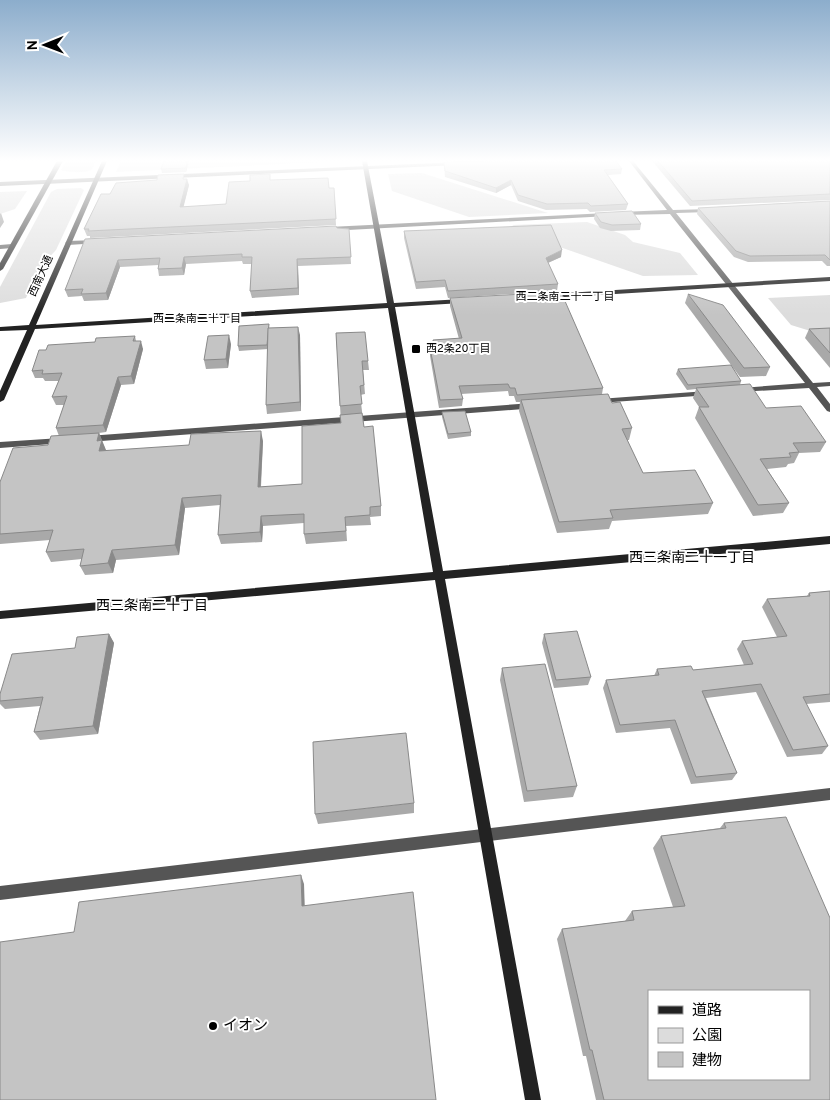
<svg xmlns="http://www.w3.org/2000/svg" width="830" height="1100" font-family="Overpass,'Noto Sans JP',sans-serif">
<rect width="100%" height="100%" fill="#fff"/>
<g fill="#dcdcdc">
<path d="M66,161H95C94,163 94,167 92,169C87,174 67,172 61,170Z"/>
<polygon points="121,161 344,161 116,172"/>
<polygon points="422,173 548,213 469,217 392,191 388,174"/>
<polygon points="81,188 84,190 56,250 38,269 26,298 0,303 0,287 51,192 57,189"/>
<polygon points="27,191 15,209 0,214 0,192"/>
<polygon points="587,222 625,235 633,242 680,253 698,275 643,276 534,238 512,225"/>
<polygon points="830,295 830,337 791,325 768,298"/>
</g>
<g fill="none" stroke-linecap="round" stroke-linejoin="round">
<g fill="#555" fill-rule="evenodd">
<polygon points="629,161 633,161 673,210 711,209 711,211 709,212 676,213 813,383 830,382 830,386 817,387 830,404 830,412 827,411 809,388 738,392 738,388 741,388 805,383 670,214 619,215 619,213 621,212 667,210"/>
<polygon points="460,162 461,163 458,165 0,186 0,182"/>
<polygon points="607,213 609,214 609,216 329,231 326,229 329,227"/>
<polygon points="97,240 99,241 99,243 68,245 65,243 68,241"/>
<polygon points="0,245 12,244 15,246 12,248 0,249"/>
<polygon points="707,391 711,393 710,395 599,403 595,401 599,399"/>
<polygon points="533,403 536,404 536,408 88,442 84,439 88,436"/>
<polygon points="61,438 64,439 65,441 64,443 0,448 0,442"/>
<polygon points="830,788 830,800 0,900 0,886"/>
</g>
<g fill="#222" fill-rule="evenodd">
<polygon points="57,161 63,161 3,269 0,271 0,263"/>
<polygon points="102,161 107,161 36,325 387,303 362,161 367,161 394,303 462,299 465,301 462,303 395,307 443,571 830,536 830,544 445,579 541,1100 525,1100 435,580 0,619 0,611 433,572 388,308 35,329 4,400 0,402 0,391 27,330 0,331 0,327 29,325"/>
<polygon points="830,277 830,281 549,298 546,296 549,294"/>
</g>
</g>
<g fill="#a9a9a9">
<polygon points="164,161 189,161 186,172 162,173 161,169"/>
<polygon points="652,161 830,161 830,200 690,206"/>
<polygon points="444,162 622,169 621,174 608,175 628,204 626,210 590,212 587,209 546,210 518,201 511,185 496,193 445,177"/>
<polygon points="185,179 189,185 183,207 226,204 271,180 329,188 334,188 336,225 90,238 90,236 87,236 84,229 110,194"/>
<polygon points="830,201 830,266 827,266 822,261 748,262 734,257 697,214 698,208"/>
<polygon points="595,213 641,224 640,230 611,231 600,228 594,219"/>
<polygon points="337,228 349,229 351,264 298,266 299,295 252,298 250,291 252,264 243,264 242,261 186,264 184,275 159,276 158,269 159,265 120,267 108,300 84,301 82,296 68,297 65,290 85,239"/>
<polygon points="404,231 561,257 548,263 558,284 557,291 448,298 445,287 416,289 404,238"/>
<polygon points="688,294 770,367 766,376 740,377 685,303"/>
<polygon points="450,298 603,388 602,394 612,403 632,428 629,440 627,440 643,473 713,503 708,514 612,521 609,529 557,533 519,411 520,402 516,402 514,396 509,396 508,391 461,394 463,399 462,406 439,408 430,356 430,348 433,348 433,340 459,339 450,306"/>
<polygon points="269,324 269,328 300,335 301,411 267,414 266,405 268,349 239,351 238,346"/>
<polygon points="830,328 830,368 805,338 809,329"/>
<polygon points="336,333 368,361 369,370 363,370 365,394 360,395 364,427 381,506 381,516 370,517 371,525 346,526 347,541 306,544 304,534 304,523 263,526 262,542 221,544 218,535 220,505 185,508 179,555 116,560 113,573 85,575 80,566 82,559 51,562 46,552 50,540 0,544 0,482 48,445 59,436 56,428 64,405 56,405 52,397 59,381 45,381 43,378 35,378 32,371 95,342 135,336 136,341 143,349 134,384 121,385 106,432 99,433 106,451 263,441 261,487 302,484 341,423"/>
<polygon points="231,344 228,368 206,369 204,360"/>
<polygon points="678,369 741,381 740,385 766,408 826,442 820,452 799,453 794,463 788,464 786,467 767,469 789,503 783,513 753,516 695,418 699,407 693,398 696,389 687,390 676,374"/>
<polygon points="442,412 471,432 471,436 448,439 442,417"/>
<polygon points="830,591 830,702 806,704 828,746 822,754 787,757 756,692 706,698 737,773 732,780 691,784 670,728 616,733 603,688 606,680 654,676 657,669 693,670 744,665 737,649 742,641 777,637 762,607 767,599 807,596 809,593"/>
<polygon points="109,634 114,643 98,734 40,740 34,732 40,706 5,709 0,704 0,694 75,648"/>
<polygon points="544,634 591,677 588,685 554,688 542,643"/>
<polygon points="502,668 577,786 573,797 524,802 500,680"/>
<polygon points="414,803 414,813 318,824 315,814"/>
<polygon points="724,823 830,1100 596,1100 586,1056 583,1056 557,939 562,929 625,921 632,911 673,907 653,848 661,836 720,828"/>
</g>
<g fill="#898989">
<polygon points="187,161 189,161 186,172 186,168"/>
<polygon points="187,179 189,185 182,213 180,207"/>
<polygon points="511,180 511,185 496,193 496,188"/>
<polygon points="1,213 4,222 0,228 0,214"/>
<polygon points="562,250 561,257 545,264 546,258"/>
<polygon points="184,257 186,264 184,275 182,268"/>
<polygon points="297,259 298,266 299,295 298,288"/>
<polygon points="118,260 120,267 108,300 106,293"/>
<polygon points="298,327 300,335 301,411 300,402"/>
<polygon points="229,335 231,344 228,368 226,359"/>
<polygon points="141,341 143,349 134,384 131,376"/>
<polygon points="118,377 121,385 106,432 103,425"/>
<polygon points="261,431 263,441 260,497 258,487"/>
<polygon points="99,433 106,450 103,461 99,451 97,441"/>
<polygon points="182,498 185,508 179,555 175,545"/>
<polygon points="261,516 263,526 262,542 260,532"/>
<polygon points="112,550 116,560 113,573 108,563"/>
<polygon points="109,634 114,643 98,734 93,726"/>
<polygon points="301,875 304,884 305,914 302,906"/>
</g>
<g fill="#c4c4c4" stroke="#898989" fill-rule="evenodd">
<polygon points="164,161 187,161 186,168 161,169"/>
<polygon points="486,161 616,161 622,169 604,170 628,204 591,206 588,203 547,204 518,195 511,180 496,188 445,171 444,162"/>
<polygon points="658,161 830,161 830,194 692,201"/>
<polygon points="184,174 183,179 187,179 180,207 226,204 229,182 250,181 250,175 270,174 270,180 328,178 329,188 334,188 336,219 88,231 89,229 84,229 101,194 110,194 116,183 157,180 158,175"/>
<polygon points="830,201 830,260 825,255 750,256 736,251 698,208"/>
<polygon points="632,211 641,224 612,225 601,222 595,213"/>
<polygon points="551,225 562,250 546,258 558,284 448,291 445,280 416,282 404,231"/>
<polygon points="336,226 337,228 349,229 351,257 297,259 298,288 250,291 252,257 242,257 242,254 184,257 182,268 158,269 160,258 118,260 106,293 81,294 83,289 65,290 85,239"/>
<polygon points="561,292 603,388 517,395 515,388 510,388 508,384 459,386 463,399 440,400 430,348 434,348 433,340 462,338 450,298"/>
<polygon points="688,294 723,305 770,367 744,368"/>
<polygon points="269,324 267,345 238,346 239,326"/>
<polygon points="298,327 300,402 266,405 268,328"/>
<polygon points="830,328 830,353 809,329"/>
<polygon points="365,332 368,361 362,361 364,385 360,386 362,404 340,406 336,333"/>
<polygon points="229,335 226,359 204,360 208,336"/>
<polygon points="135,336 133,341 141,341 131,376 118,377 103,425 56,428 67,396 52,397 62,373 42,374 43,370 32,371 39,350 46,350 48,345 95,342 96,338"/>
<polygon points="731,365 741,381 688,385 678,369"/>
<polygon points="750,384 766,408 801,406 826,442 793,443 799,452 789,453 791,457 760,459 789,503 758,505 699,407 709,407 696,388"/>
<polygon points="608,394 612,403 620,402 632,428 622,429 643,473 695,470 713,503 610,510 613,518 559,522 521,400"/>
<polygon points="465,411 471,432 448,434 442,412"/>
<polygon points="362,413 364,427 373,426 381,506 370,507 370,515 345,517 346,531 304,534 304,514 261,516 260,532 218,535 221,495 182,498 175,545 112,550 108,563 80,566 84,549 46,552 53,530 0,534 0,482 13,448 48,445 51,436 99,433 97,441 102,440 99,451 189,445 191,434 261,431 258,487 302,484 302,426 341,423 340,415"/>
<polygon points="830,591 830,694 803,697 828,746 793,750 761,684 702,691 737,773 696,777 675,720 620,725 606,680 659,675 657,669 691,666 693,670 753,664 742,641 787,636 767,599 810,596 809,593"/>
<polygon points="577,631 591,677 556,680 544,634"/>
<polygon points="109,634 93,726 34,732 43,697 0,701 0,694 12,654 75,648 77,637"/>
<polygon points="545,664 577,786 527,791 502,668"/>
<polygon points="406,733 414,803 315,814 313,742"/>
<path d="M786,817L830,918V1100H604L592,1050H590L562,929L634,920L632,911L685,906L661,836L726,828L724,823ZM649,991H809V1079H649Z"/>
<polygon points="301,875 302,906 413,892 436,1100 0,1100 0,942 74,932 79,902"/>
</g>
<linearGradient id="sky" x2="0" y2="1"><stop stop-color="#8cadcc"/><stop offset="0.51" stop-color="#fff"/><stop offset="1" stop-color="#fff" stop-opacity="0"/></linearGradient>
<rect width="830" height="315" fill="url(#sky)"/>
<g fill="#000" stroke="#fff" stroke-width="2">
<rect x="411" y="344" width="10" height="10" rx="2.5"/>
<circle cx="213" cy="1026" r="5"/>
</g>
<g text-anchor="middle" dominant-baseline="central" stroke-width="4" stroke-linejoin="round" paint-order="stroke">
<g font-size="11" fill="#000" stroke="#fff">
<text transform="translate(41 276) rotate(-66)">西南大通</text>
</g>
<g font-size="11" fill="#000" stroke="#fff">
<text x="565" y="297">西二条南二十一丁目</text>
<text x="197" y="319">西二条南二十丁目</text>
</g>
<g font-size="11" fill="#000" stroke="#fff" text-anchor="start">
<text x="426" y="349">西2条20丁目</text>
</g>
<g font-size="14" fill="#000" stroke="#fff">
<text x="692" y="558">西三条南二十一丁目</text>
<text x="152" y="606">西三条南二十丁目</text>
</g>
<g font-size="15" fill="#000" stroke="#fff" text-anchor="start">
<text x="223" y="1026">イオン</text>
</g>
</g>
<rect x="648" y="990" width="162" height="90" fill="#ffffff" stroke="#999999"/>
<rect x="658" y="1006" width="25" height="8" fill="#222222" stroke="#999999"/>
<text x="692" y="1015" font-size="15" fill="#000000">道路</text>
<rect x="658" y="1028" width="25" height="15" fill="#dcdcdc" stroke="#999999"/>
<text x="692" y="1040" font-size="15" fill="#000000">公園</text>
<rect x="658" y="1052" width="25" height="15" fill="#c4c4c4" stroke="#999999"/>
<text x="692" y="1065" font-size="15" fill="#000000">建物</text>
<g transform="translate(45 45) rotate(269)" stroke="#ffffff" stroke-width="4" paint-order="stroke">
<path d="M0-4L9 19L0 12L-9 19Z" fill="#000000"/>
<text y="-8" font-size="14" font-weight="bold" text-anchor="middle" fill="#000000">N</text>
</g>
</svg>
